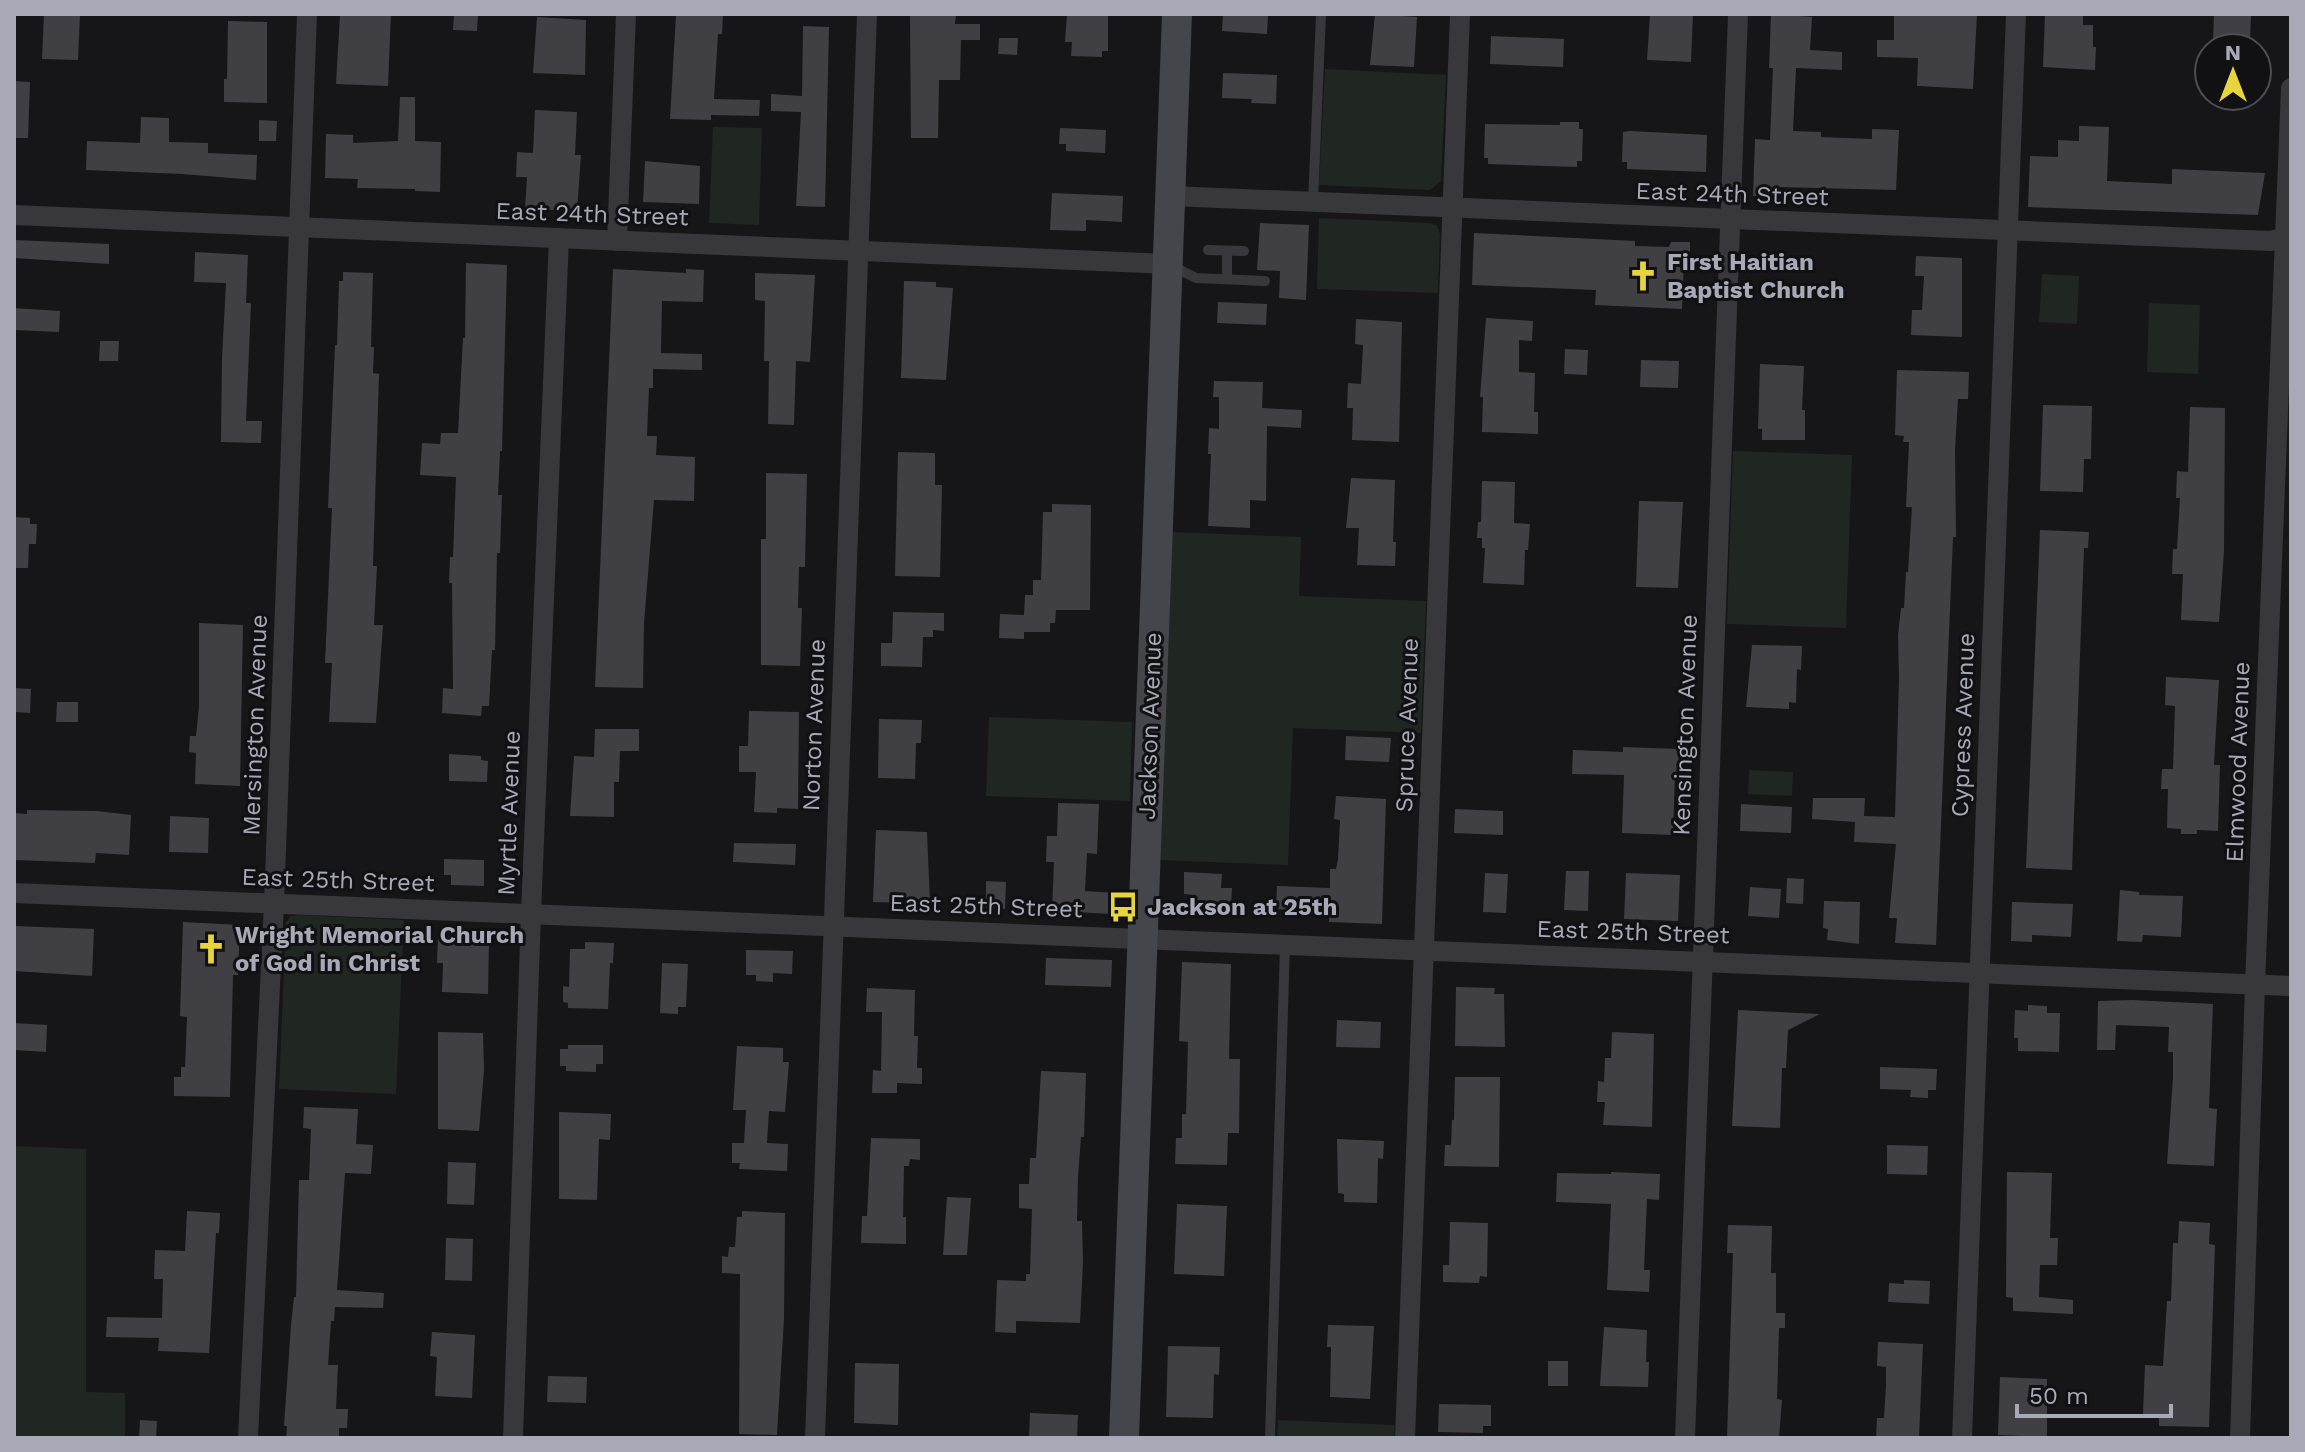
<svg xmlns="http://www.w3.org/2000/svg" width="2305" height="1452" font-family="'Work Sans',sans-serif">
<rect width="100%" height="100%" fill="#161517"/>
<g fill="#202722">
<polygon points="1325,69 1446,75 1441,181 1430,190 1319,185"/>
<polygon points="713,127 762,128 759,225 709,223"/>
<polygon points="1319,218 1430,223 1437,226 1440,234 1438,293 1317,289"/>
<polygon points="2042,274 2079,276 2077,324 2039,322"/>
<polygon points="2149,303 2200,305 2198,374 2147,372"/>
<polygon points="1733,451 1852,455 1846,628 1727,624"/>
<polygon points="1172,532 1301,537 1299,596 1426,601 1421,733 1293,728 1288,865 1160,860"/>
<polygon points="989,717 1132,722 1130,801 986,796"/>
<polygon points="1749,770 1793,772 1792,796 1748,794"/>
<polygon points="299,915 404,920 396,1094 279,1089 286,922 291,916"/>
<polygon points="14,1146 86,1149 86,1392 125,1393 125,1438 14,1438"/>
<polygon points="1278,1420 1395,1425 1394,1438 1277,1438"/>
</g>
<g fill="#403f44">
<polygon points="44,14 80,14 78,60 42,59"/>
<polygon points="340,14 391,14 388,86 336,84"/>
<polygon points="454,14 478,14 477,31 453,30"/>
<polygon points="676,14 723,14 722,34 718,34 714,99 760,100 759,116 711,115 711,120 670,119"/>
<polygon points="910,14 956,14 955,24 980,24 980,40 961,40 960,80 939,80 938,138 911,138"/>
<polygon points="1067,14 1108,14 1108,51 1102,51 1102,57 1071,56 1072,42 1065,42"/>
<polygon points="1223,14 1268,14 1267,34 1222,31"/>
<polygon points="1375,14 1417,17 1414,67 1370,65"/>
<polygon points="1650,14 1693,14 1691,62 1647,60"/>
<polygon points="1771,14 1812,17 1810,50 1842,52 1842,70 1796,68 1793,131 1821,132 1821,137 1872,139 1872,129 1899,130 1896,190 1779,187 1778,197 1753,196 1755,139 1770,140 1773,68 1769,68"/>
<polygon points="1894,14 1977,14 1973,89 1917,86 1918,58 1877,57 1877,40 1894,40"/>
<polygon points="2045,14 2083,16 2083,25 2093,25 2093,47 2096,47 2095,70 2043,67"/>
<polygon points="2214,14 2251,14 2250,41 2213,40"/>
<polygon points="537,17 586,20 585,75 533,73"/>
<polygon points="228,21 267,22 267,103 224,102 224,79 227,79"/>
<polygon points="803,26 829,27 825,207 796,206 801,112 771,111 771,94 802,96"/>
<polygon points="1491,36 1564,39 1563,67 1490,64"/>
<polygon points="999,38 1018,38 1017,55 998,54"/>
<polygon points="1223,73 1277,75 1276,104 1251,103 1252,99 1222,98"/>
<polygon points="14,81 30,82 28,138 14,138"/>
<polygon points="400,97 415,97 415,141 441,142 440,192 415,191 415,189 357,188 358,179 325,178 326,134 353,135 353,143 398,141"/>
<polygon points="535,110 577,112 575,155 581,155 577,211 525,209 527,177 516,177 517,152 533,153"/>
<polygon points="141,117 169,118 169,142 208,143 208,153 257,155 256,180 182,174 86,170 87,141 140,143"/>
<polygon points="259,120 277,121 276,141 259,141"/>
<polygon points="1560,122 1579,122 1579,129 1583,129 1582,161 1577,161 1577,167 1488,164 1488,158 1484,158 1485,124 1560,125"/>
<polygon points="2079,126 2109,127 2107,181 2172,184 2172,169 2265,173 2258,215 2028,207 2030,156 2058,157 2058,140 2079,141"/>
<polygon points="1060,128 1106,130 1105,153 1066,151 1066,144 1059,144"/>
<polygon points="1630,131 1707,135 1706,172 1627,169 1627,162 1622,162 1623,132"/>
<polygon points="645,161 700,166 699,204 643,202"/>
<polygon points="1052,193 1123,196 1122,222 1086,220 1086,231 1050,230"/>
<polygon points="1260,223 1309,225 1306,300 1279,298 1280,271 1257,270"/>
<polygon points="1474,233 1635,241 1635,246 1669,247 1671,242 1690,242 1690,260 1684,260 1682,309 1595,305 1596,290 1472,285"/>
<polygon points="14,240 109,244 109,264 14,258"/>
<polygon points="195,252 248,255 246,303 251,303 246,421 262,421 261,443 221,442 222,358 226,283 194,282"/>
<polygon points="1916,256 1962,258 1962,337 1911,335 1912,310 1922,310 1924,276 1915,276"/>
<polygon points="466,263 507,265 502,451 500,451 498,495 502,495 500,553 497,553 495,650 492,650 489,706 482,706 481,716 442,713 443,688 453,689 452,583 449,583 450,557 453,557 456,477 420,475 422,443 440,444 441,433 458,433 463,338 465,338"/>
<polygon points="613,269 686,273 686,269 704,270 703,302 662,301 661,353 702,354 702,370 653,369 653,388 649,388 647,436 657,436 656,455 695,457 694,501 654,500 644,623 643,688 595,687"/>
<polygon points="343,272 373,273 371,347 374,347 373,373 379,374 373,566 377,566 374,625 383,625 376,723 329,722 332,663 325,663 332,508 328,508 335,345 337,345 339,281 343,281"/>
<polygon points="755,273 815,275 810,362 796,361 794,425 768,424 769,361 764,361 765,301 755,300"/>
<polygon points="904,281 936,282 936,287 953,288 946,380 901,378"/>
<polygon points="1218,302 1267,304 1266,325 1217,323"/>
<polygon points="14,308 60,311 59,332 14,330"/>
<polygon points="1486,318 1533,321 1532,341 1519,340 1519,372 1535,373 1534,412 1538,412 1538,434 1482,432 1483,397 1480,397"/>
<polygon points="1356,319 1402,322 1399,442 1352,440 1353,408 1347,408 1348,383 1361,384 1363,345 1355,344"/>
<polygon points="100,341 119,341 118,361 99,361"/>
<polygon points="1565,349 1588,350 1587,375 1564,374"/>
<polygon points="1641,360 1679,361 1678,388 1640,387"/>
<polygon points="1760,364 1804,366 1802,410 1805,410 1805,440 1762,440 1762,429 1758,429"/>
<polygon points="1897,370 1969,372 1968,399 1958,399 1955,450 1956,537 1953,537 1936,945 1895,943 1897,918 1889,918 1896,844 1854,842 1855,822 1812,819 1813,798 1865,798 1864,816 1895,817 1899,679 1898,635 1901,608 1904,608 1906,572 1908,572 1912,507 1906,507 1909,442 1903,442 1904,436 1895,435"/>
<polygon points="1214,381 1263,382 1262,408 1302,410 1301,428 1267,426 1266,501 1250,500 1250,528 1208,526 1211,454 1208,454 1209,428 1219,429 1219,397 1213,397"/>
<polygon points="2043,405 2092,406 2091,459 2084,459 2083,492 2040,491"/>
<polygon points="2190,407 2225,408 2224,551 2219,622 2181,620 2183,574 2172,574 2173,549 2177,549 2180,498 2176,498 2177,471 2188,472"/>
<polygon points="898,452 935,453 935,485 942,485 940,577 895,576"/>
<polygon points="766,473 807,474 805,567 799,567 798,608 802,608 800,666 761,665 761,539 766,539"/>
<polygon points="1351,478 1395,480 1393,542 1396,542 1395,566 1357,565 1359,528 1346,528"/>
<polygon points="1482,481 1515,482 1514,523 1530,524 1528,550 1525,550 1524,585 1483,583 1485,548 1482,548 1482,538 1477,538 1478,522 1481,522"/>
<polygon points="1639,501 1683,502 1678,588 1636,587"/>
<polygon points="1052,504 1091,505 1090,610 1056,610 1055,623 1050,623 1050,632 1024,632 1024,639 999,638 1000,614 1024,615 1025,595 1033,595 1033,580 1041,580 1043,512 1052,512"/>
<polygon points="14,517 30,518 30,524 37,524 36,544 29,544 28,568 14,568"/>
<polygon points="2040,530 2089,532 2088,548 2084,548 2072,870 2026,868"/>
<polygon points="893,612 944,613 944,631 933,630 933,637 923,637 922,667 881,666 881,643 892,643"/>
<polygon points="199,623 243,625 240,786 195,784 196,753 189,752 190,736 196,736 199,707"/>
<polygon points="1752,645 1802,646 1801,670 1797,669 1796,703 1789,702 1789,709 1746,707"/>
<polygon points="2166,677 2219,680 2214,765 2220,765 2218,831 2197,830 2197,834 2181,834 2181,829 2167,828 2168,789 2161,789 2162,769 2173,769 2175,706 2165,705"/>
<polygon points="14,688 31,689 30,713 14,712"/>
<polygon points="57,702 78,702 78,722 56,722"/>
<polygon points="749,711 799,712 798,809 777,808 777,813 754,812 756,772 739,772 739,746 748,746"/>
<polygon points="879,719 922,720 921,743 916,743 915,779 878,778"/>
<polygon points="595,729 639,729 639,751 620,751 619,782 614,782 614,817 570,816 574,756 594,757"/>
<polygon points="1346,736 1391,738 1389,762 1345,760"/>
<polygon points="1623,747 1679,749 1678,775 1675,774 1673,835 1622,833 1624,775 1572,774 1573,750 1623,752"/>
<polygon points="449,754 481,756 481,760 488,761 487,782 449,781"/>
<polygon points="1336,796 1386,799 1382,924 1329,922 1329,913 1276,909 1277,886 1330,888 1330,869 1336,869 1338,859 1340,820 1334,819"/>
<polygon points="1058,803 1099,804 1097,854 1087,853 1085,891 1115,893 1114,914 1052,911 1054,862 1046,862 1047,836 1057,836"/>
<polygon points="1741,804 1792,807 1791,833 1740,831"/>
<polygon points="1455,809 1503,811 1503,835 1454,833"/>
<polygon points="27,810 97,811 131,815 129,855 96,853 95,863 14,860 14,813 27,814"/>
<polygon points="170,816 209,818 208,853 169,852"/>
<polygon points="876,830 927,832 930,904 873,902"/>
<polygon points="734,843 796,844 795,865 733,862"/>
<polygon points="444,859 484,860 484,886 451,885 451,875 444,875"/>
<polygon points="1566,871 1589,871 1588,911 1564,910"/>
<polygon points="1184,872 1222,874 1221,888 1232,888 1231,905 1194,904 1195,895 1184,894"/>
<polygon points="1485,873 1508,874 1506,913 1483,912"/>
<polygon points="1626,873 1680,875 1678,921 1624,919"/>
<polygon points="1787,878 1804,879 1803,904 1786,903"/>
<polygon points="986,881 1006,882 1005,909 986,908"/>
<polygon points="1750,887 1781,889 1779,918 1748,916"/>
<polygon points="2120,890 2139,892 2139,895 2183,896 2181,937 2143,935 2142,942 2117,941"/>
<polygon points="1824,901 1860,902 1859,944 1827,940 1828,929 1823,928"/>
<polygon points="2012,902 2073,904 2071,937 2032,935 2032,942 2011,941"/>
<polygon points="183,922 240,925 238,975 233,975 230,1097 174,1096 174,1077 181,1077 181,1067 185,1067 187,1017 180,1016"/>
<polygon points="14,926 94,929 92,976 14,971"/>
<polygon points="438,936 489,938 488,994 442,992 443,963 437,963"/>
<polygon points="585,942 614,943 613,963 610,963 608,1009 568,1008 568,1003 563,1002 563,986 569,987 570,949 585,949"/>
<polygon points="746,950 793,951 792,974 773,973 773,982 756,981 756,975 746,975"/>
<polygon points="1046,958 1112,960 1111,987 1045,985"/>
<polygon points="1182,962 1231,964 1229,1059 1240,1059 1239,1133 1228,1133 1227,1165 1175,1164 1176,1138 1182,1138 1182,1114 1186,1114 1188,1042 1179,1041"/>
<polygon points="662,963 688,964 686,1007 678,1007 678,1014 660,1013"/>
<polygon points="1456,987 1495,988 1494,994 1504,994 1505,1047 1455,1046"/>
<polygon points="867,988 915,990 914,1036 918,1036 917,1068 922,1068 922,1084 897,1083 897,1093 872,1093 873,1070 881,1071 882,1012 866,1012"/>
<polygon points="2132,1000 2213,1004 2209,1108 2217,1109 2214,1166 2167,1164 2173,1077 2173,1052 2168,1052 2169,1027 2116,1025 2115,1050 2097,1050 2098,1001"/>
<polygon points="2028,1005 2047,1006 2047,1013 2060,1013 2059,1052 2018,1051 2018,1038 2014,1038 2015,1010 2028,1011"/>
<polygon points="1738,1010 1820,1014 1788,1030 1786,1068 1782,1068 1780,1128 1732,1126"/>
<polygon points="1337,1020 1381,1022 1380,1048 1336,1047"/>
<polygon points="14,1023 47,1025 46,1052 14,1050"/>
<polygon points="438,1032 483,1033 484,1070 479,1131 438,1129"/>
<polygon points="1612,1032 1654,1034 1652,1127 1603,1125 1605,1102 1597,1102 1598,1081 1604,1082 1605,1058 1611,1058"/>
<polygon points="568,1045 603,1045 603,1064 596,1064 596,1072 566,1071 566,1066 560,1066 560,1049 568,1049"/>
<polygon points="737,1046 783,1048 783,1062 789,1062 785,1112 769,1111 767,1143 788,1144 787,1171 739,1169 740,1163 732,1163 732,1143 744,1143 746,1110 733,1110"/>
<polygon points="1880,1067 1937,1069 1936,1090 1928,1090 1928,1098 1910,1097 1911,1090 1880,1089"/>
<polygon points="1041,1071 1086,1073 1084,1137 1081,1137 1078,1177 1077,1221 1082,1221 1083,1262 1080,1323 1016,1321 1016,1333 995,1332 997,1280 1026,1281 1026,1274 1030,1274 1032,1209 1019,1208 1019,1184 1029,1184 1030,1158 1036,1158"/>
<polygon points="1455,1077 1500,1077 1499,1167 1444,1166 1445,1145 1451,1145 1452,1120 1454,1120"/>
<polygon points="304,1107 358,1109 356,1144 373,1145 371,1174 345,1173 337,1290 384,1293 383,1308 335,1307 334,1321 331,1321 328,1365 338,1365 336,1409 348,1409 347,1428 339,1428 339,1438 286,1438 287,1426 284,1426 291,1325 294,1297 296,1297 299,1180 309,1180 311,1129 303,1128"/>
<polygon points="559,1112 611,1114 610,1140 599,1139 597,1200 559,1199"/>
<polygon points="871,1138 920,1139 920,1160 910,1159 909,1166 904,1166 903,1217 906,1217 906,1244 861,1243 862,1216 867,1216"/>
<polygon points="1337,1139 1384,1141 1383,1159 1378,1158 1377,1203 1344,1202 1344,1194 1338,1193"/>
<polygon points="1887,1145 1928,1146 1927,1175 1887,1174"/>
<polygon points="448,1162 476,1163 474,1205 447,1204"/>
<polygon points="1611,1172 1660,1174 1659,1200 1647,1199 1644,1270 1650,1270 1649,1292 1607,1290 1611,1204 1556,1202 1557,1173 1611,1174"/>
<polygon points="2007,1172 2052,1173 2050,1238 2058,1238 2057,1265 2040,1265 2039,1297 2073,1300 2073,1314 2013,1311 2013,1298 2006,1297"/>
<polygon points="947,1197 971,1198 967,1255 943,1255"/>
<polygon points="1177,1204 1227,1206 1224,1276 1174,1274"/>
<polygon points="187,1211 220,1213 219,1233 216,1233 209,1353 158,1351 159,1338 106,1337 107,1317 162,1318 163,1279 154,1279 155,1250 185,1251"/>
<polygon points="742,1211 785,1213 784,1319 777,1435 739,1434 740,1274 722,1273 722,1256 728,1257 729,1247 735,1247 737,1217 742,1217"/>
<polygon points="2179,1221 2210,1223 2209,1244 2215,1245 2209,1427 2159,1426 2159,1415 2143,1414 2145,1365 2163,1366 2167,1301 2171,1301 2173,1243 2178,1243"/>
<polygon points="1450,1222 1488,1223 1487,1277 1480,1276 1479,1283 1443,1282 1443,1265 1449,1265"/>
<polygon points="1728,1225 1772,1226 1771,1273 1776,1273 1776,1313 1785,1313 1785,1328 1779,1328 1777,1399 1782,1400 1779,1438 1727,1438 1733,1253 1727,1253"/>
<polygon points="446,1238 473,1239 472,1281 445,1280"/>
<polygon points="1904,1280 1930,1281 1929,1304 1888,1302 1889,1283 1904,1284"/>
<polygon points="1328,1325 1374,1326 1370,1399 1330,1397 1331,1347 1327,1347"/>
<polygon points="1604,1327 1647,1330 1646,1362 1649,1362 1648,1387 1600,1386"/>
<polygon points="432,1332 475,1335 472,1398 435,1396 437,1357 430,1356"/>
<polygon points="1878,1342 1923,1344 1919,1438 1876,1438 1877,1418 1884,1418 1886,1385 1886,1367 1877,1366"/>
<polygon points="1168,1346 1220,1347 1219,1375 1214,1374 1213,1418 1166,1417"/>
<rect x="1548" y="1361" width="20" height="25"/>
<polygon points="855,1363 899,1364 898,1425 854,1423"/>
<polygon points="548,1376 587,1377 586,1403 547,1402"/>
<polygon points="2000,1377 2047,1379 2047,1437 1998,1435"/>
<polygon points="1439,1404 1491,1405 1491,1426 1483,1426 1483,1433 1438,1432"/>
<polygon points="1030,1413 1078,1415 1077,1438 1029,1438"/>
<polygon points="140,1420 157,1421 156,1438 139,1438"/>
</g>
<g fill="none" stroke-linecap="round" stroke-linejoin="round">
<g stroke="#37373c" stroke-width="10">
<polyline points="1313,202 1321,14"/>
<polyline points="1208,250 1244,251"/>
<polyline points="1170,265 1196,278 1265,281"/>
<polyline points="1227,279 1227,251"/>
<polyline points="1270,1438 1285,944"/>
</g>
<g stroke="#37373c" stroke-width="20">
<polyline points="1171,196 2270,241 2291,236"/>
<polyline points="14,215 1168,264"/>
<polyline points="617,241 626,14"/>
<polyline points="14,893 2291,986"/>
<polyline points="248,1438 274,904 307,14"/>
<polyline points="513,1438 531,913 559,238"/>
<polyline points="815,1438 867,14"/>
<polyline points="1405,1438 1460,14"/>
<polyline points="1685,1438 1738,14"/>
<polyline points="1962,1438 2016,14"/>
<polyline points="2240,1438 2255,985 2291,88"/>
</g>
<polyline stroke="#45454c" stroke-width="30" points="1124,1438 1177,14"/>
</g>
<defs>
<g id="church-bare" transform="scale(2.4)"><path d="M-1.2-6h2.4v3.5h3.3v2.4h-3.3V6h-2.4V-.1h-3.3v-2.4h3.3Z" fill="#e8d53d" stroke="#111012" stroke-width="2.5" paint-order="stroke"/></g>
<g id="bus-bare" transform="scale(2.4)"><path d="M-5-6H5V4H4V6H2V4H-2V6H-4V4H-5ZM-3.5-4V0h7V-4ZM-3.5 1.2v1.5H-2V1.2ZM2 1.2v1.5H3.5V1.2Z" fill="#e8d53d" stroke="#111012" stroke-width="2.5" paint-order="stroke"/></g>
</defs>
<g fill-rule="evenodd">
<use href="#church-bare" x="1643" y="276"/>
<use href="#bus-bare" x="1123" y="907"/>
<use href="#church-bare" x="211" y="949"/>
</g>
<g text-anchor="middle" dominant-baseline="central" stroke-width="6" stroke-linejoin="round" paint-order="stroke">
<g font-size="24" fill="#a8a9b7" stroke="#111012">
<text transform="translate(1732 194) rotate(2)">East 24th Street</text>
<text transform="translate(592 214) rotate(2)">East 24th Street</text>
<text transform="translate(255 725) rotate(-88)">Mersington Avenue</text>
<text transform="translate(814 725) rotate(-88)">Norton Avenue</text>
<text transform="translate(1407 725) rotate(-88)">Spruce Avenue</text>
<text transform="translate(1685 725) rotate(-88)">Kensington Avenue</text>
<text transform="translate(1963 725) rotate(-88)">Cypress Avenue</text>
<text transform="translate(1150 726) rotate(-88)">Jackson Avenue</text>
<text transform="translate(2238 762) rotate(-88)">Elmwood Avenue</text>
<text transform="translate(509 813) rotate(-88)">Myrtle Avenue</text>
<text transform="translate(338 880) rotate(2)">East 25th Street</text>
<text transform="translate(986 906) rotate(2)">East 25th Street</text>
<text transform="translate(1633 932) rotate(2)">East 25th Street</text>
</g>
<g font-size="24" font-weight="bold" fill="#a8a9b7" stroke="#111012" text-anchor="start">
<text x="1667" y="262">First Haitian<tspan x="1667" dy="28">Baptist Church</tspan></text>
<text x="1147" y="907">Jackson at 25th</text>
<text x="235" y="935">Wright Memorial Church<tspan x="235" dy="28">of God in Christ</tspan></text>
</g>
</g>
<rect width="2305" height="1452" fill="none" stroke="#a8a9b7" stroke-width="32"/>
<g transform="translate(2233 72)"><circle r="38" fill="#111012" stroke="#4d4d54" stroke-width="2"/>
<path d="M0-6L14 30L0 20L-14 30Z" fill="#e8d53d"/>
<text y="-12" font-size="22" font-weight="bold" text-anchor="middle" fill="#a8a9b7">N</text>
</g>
<path d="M2017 1404v12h154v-12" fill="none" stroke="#a8a9b7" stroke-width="4"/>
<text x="2029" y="1404" font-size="24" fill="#a8a9b7" stroke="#111012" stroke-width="6" paint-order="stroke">50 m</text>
</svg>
